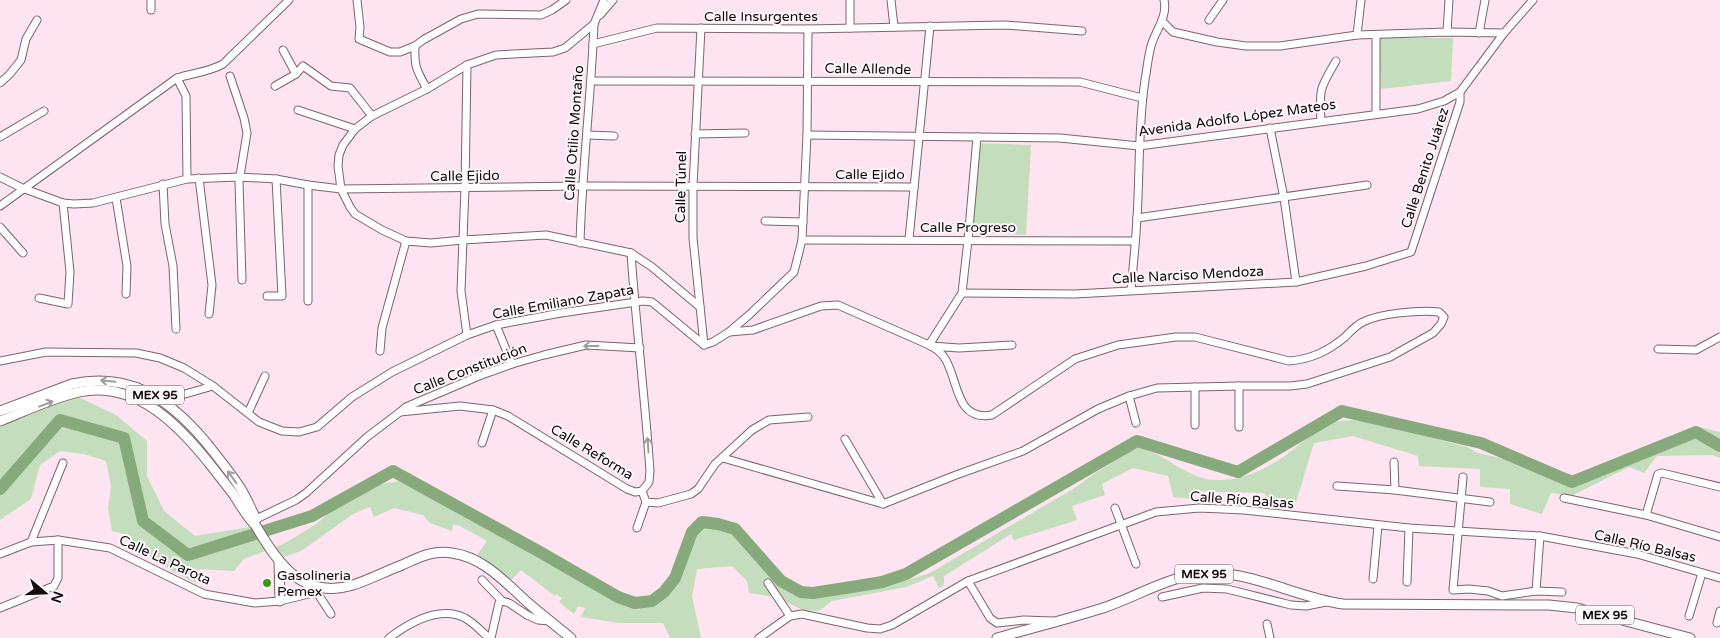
<svg xmlns="http://www.w3.org/2000/svg" width="1720" height="638" font-family="'Varela Round',sans-serif">
<rect width="100%" height="100%" fill="#fee4f0"/>
<g fill="#c4ddbc">
<polygon points="1379,38 1453,38 1451,81 1381,89"/>
<polygon points="976,143 1031,145 1026,235 971,232"/>
<path d="M72,394L116,415L147,441V476L164,511L195,536L256,526L276,547L287,542L318,523L341,501L372,486L404,480L431,488L530,551L611,597L626,601H641L651,600L661,596L670,587L678,572L683,554L692,535L703,521L718,518L731,525L745,538L774,578L789,588L804,591L887,586L928,574L1073,489L1097,472L1137,447C1144,450 1152,452 1158,455C1175,464 1194,479 1214,480C1247,482 1276,464 1300,444C1309,437 1321,426 1332,423C1344,419 1358,420 1370,422L1467,447L1478,453L1573,475L1695,426L1720,432V458L1712,455L1657,456L1644,473L1629,467L1571,496L1551,493L1542,514L1510,504V489L1480,487V469L1419,466L1418,456L1353,436L1314,443L1296,502L1268,499L1264,493L1194,491V499L1173,497L1168,476L1133,468L1102,484L1105,495L1072,506L1077,520L1014,540L1011,534L944,576V585L939,588L933,576L906,587L832,601L819,611L803,610L775,597L749,593L747,581L732,566L697,569L692,596L701,638H670L663,623H619L581,617L585,608L578,606L574,614L559,602L562,598L556,594L555,596L521,570L510,581L477,555L487,541L460,526L453,524L452,531L430,523L423,515L394,508L374,517L370,507L353,514L301,551L284,557L275,547L244,559L234,571L199,569L196,583C179,575 162,566 147,554C132,542 134,535 112,531L108,509L111,486L106,461L84,454L60,451L40,465L31,499L0,520V421Z"/>
</g>
<g fill="none" stroke-linecap="round" stroke-linejoin="round">
<polyline stroke="#87aa7c" stroke-width="12" points="0,489 60,420 124,438 143,521 188,555 312,516 393,471 540,552 618,597 635,603 652,601 664,592 675,578 692,532 702,522 718,524 735,529 781,581 801,592 813,593 858,586 882,582 906,574 1137,441 1238,472 1342,411 1481,443 1572,482 1696,432 1720,446"/>
<g stroke="#7a646f" stroke-width="9">
<g id="minor">
<polyline points="151,0 151,10"/>
<polyline points="357,0 360,27 359,39 390,52 400,52 415,46 423,40 461,19 478,14 541,15 552,10 566,0"/>
<polyline points="604,0 594,24 565,48 553,52 496,55 467,65 427,89 372,116 355,129 343,145 339,155 338,166 341,189 350,207 355,214 382,230 406,241 431,243 463,240 546,235 631,253 652,267 700,307"/>
<polyline points="850,0 850,28"/>
<polyline points="891,0 894,27"/>
<polyline points="600,15 613,0"/>
<polyline points="1209,20 1223,0"/>
<polyline points="1162,21 1173,32 1217,42 1246,46 1280,46 1357,35 1447,32 1504,33"/>
<polyline points="701,28 693,186 693,238 704,345"/>
<polyline points="1447,32 1449,0"/>
<polyline points="1479,33 1485,0"/>
<polyline points="1357,35 1361,0"/>
<polyline points="1376,35 1376,113"/>
<polyline points="593,44 657,28 808,29 1005,25 1082,31"/>
<path d="M415,46C414,67 417,71 427,89"/>
<polyline points="283,50 296,74"/>
<polyline points="230,76 244,118 247,133 239,182 242,280"/>
<polyline points="177,78 186,96 187,179"/>
<polyline points="591,81 1080,82 1142,98"/>
<polyline points="0,83 9,75 21,60 26,39 37,20"/>
<polyline points="275,86 296,74 303,66 331,86 350,88 372,116"/>
<polyline points="298,110 355,129"/>
<path d="M1321,121C1319,89 1320,88 1336,61"/>
<polyline points="1270,128 1284,198 1296,282"/>
<polyline points="695,134 745,133"/>
<polyline points="587,135 614,136"/>
<polyline points="807,135 1060,138 1139,146 1418,109 1444,101 1460,92 1504,33 1533,0"/>
<polyline points="0,137 44,111"/>
<polyline points="0,177 22,188 63,203 74,204 93,203 187,179 239,177 276,179 308,185 341,189 582,186 914,187"/>
<polyline points="199,178 212,285 209,314"/>
<polyline points="163,184 165,224 173,266 176,329"/>
<polyline points="116,198 127,266 126,294"/>
<path d="M0,206L177,78C193,73 209,72 223,64L289,0"/>
<polyline points="1137,218 1367,185"/>
<polyline points="765,221 803,222"/>
<polyline points="0,227 23,253"/>
<polyline points="909,239 930,26"/>
<polyline points="802,240 1134,241"/>
<path d="M580,243C582,170 591,98 594,24"/>
<path d="M631,253C636,326 645,398 650,471L649,482L642,491"/>
<path d="M1131,290C1133,266 1136,241 1137,217C1140,171 1138,126 1145,80C1147,69 1148,57 1151,46C1155,31 1168,17 1164,0"/>
<polyline points="962,293 1075,294 1296,282 1366,266 1411,252 1460,102 1460,92"/>
<polyline points="267,296 282,296 276,179"/>
<polyline points="39,298 68,304 70,272 63,203"/>
<polyline points="308,301 308,185"/>
<polyline points="496,325 512,364"/>
<polyline points="729,332 749,315 794,272 802,240 807,135 808,29"/>
<polyline points="467,335 461,291 465,188 467,65"/>
<polyline points="929,345 962,293 968,240 977,137"/>
<polyline points="931,346 959,348 1012,345"/>
<polyline points="1658,349 1696,350 1720,337"/>
<polyline points="380,351 382,328 406,241"/>
<path d="M0,361L46,352L136,353L160,358L184,368L213,386L259,422L282,431L299,432L317,427L352,397L392,372L467,335L496,325L561,313L643,301L652,302L704,345L713,342L729,332L753,330L821,306L838,305L929,345C935,348 940,351 944,357C959,378 954,422 992,415L1075,359L1118,345L1176,337H1195L1289,361C1312,359 1328,351 1345,337C1350,332 1356,325 1363,322C1380,313 1420,310 1439,312L1444,317L1441,324L1433,333L1390,357L1307,384L1290,386H1239L1157,388L1129,396L1098,409L1023,451L956,475L883,504L723,458"/>
<polyline points="1195,387 1195,425"/>
<polyline points="150,392 178,396 213,386"/>
<polyline points="1129,396 1136,423"/>
<polyline points="400,412 406,407 479,376 512,364 544,355 586,345 640,348"/>
<polyline points="248,413 265,376"/>
<polyline points="1239,427 1239,386"/>
<polyline points="845,439 883,504"/>
<polyline points="482,443 493,410"/>
<polyline points="1394,462 1395,490"/>
<polyline points="1463,477 1453,590 1469,589 1488,591 1502,596 1536,591 1562,592"/>
<polyline points="1337,486 1395,490 1490,502"/>
<polyline points="642,491 646,502 658,503 691,494 698,489 715,464 752,430 769,420 808,417"/>
<polyline points="1564,498 1646,515 1720,537"/>
<polyline points="1115,508 1136,564"/>
<polyline points="1646,515 1658,474 1662,473 1720,487"/>
<polyline points="252,521 296,500 306,493 367,437 400,412 460,406 493,410 508,416 627,489 635,492 642,491"/>
<polyline points="637,528 646,502"/>
<polyline points="31,542 63,463"/>
<polyline points="0,554 31,542 58,540 110,548 204,594 255,603 280,601 313,593 319,587"/>
<polyline points="1373,579 1378,526"/>
<polyline points="482,580 502,601 509,603 527,615 538,620 550,621"/>
<polyline points="968,581 990,618 997,623 1024,620 1053,621"/>
<polyline points="1407,582 1409,528"/>
<polyline points="768,583 790,616"/>
<polyline points="316,591 331,614"/>
<polyline points="1536,591 1540,536"/>
<polyline points="1162,597 1203,588 1227,589 1291,605 1306,606 1326,602"/>
<polyline points="0,608 54,586 58,578 58,540"/>
<polyline points="1689,616 1702,573"/>
<polyline points="1717,623 1720,611"/>
<polyline points="1267,624 1270,638"/>
<path d="M389,638C409,623 439,605 465,618C474,623 481,631 489,638"/>
<polyline points="491,638 499,603 502,601"/>
<polyline points="759,638 790,616 802,614 867,628 880,629 892,625 968,581 1156,512 1199,508 1244,510 1409,528 1540,536 1637,554 1720,578"/>
</g>
</g>
<g stroke="#7a646f" stroke-width="11">
<g id="major">
<path d="M0,411L72,384C130,372 168,398 204,440C217,456 230,472 241,489C247,499 251,509 256,519"/>
<path d="M0,421C25,411 52,398 79,392C137,380 180,426 213,468C220,477 227,486 234,495C241,506 247,517 256,526C278,564 303,600 353,585C369,580 386,571 402,565C420,557 432,550 452,553C483,557 505,582 527,602C541,614 556,626 571,638"/>
<polyline points="279,562 280,601"/>
<path d="M997,638C1032,628 1068,619 1103,608C1139,596 1175,572 1214,573C1257,574 1300,598 1343,604L1549,605L1577,608L1690,638"/>
</g>
</g>
<use href="#minor" stroke="#fff" stroke-width="7"/>
<use href="#major" stroke="#fff" stroke-width="9"/>
</g>
<defs><path id="oneway-shaft" d="M-6 0H5M1.5-3L5.5 0L1.5 3" fill="none" stroke-width="1.6" stroke-linecap="round" stroke-linejoin="round" transform="scale(1.25)"/></defs>
<g stroke="#a09d9f">
<use href="#oneway-shaft" transform="translate(591 346) rotate(180)"/>
<use href="#oneway-shaft" transform="translate(108 381) rotate(-175)"/>
<use href="#oneway-shaft" transform="translate(46 404) rotate(-21)"/>
<use href="#oneway-shaft" transform="translate(648 445) rotate(-94)"/>
<use href="#oneway-shaft" transform="translate(232 477) rotate(-126)"/>
</g>
<circle fill="#3e970e" stroke="#fdf8fa" stroke-width="2" cx="267" cy="583" r="5"/>
<g text-anchor="middle" dominant-baseline="central" stroke-width="4" stroke-linejoin="round" paint-order="stroke">
<g fill="#fdf8fa" stroke="#585155" stroke-width="1">
<rect x="126" y="385.5" width="58" height="19" rx="4"/>
<rect x="1175" y="564.5" width="58" height="19" rx="4"/>
<rect x="1576" y="605.5" width="58" height="19" rx="4"/>
</g>
<g font-size="12" font-weight="bold" fill="#120a0e">
<text x="155" y="395">MEX 95</text>
<text x="1204" y="574">MEX 95</text>
<text x="1605" y="615">MEX 95</text>
</g>
<g font-size="14" fill="#120a0e" stroke="#fdf8fa">
<text x="761" y="16">Calle Insurgentes</text>
<text transform="translate(868 69) rotate(1)">Calle Allende</text>
<text transform="translate(1237 118) rotate(-8)">Avenida Adolfo López Mateos</text>
<text transform="translate(574 133) rotate(-86)">Calle Otilio Montaño</text>
<text transform="translate(1425 168) rotate(-72)">Calle Benito Juárez</text>
<text x="870" y="174">Calle Ejido</text>
<text transform="translate(465 176) rotate(-1)">Calle Ejido</text>
<text transform="translate(681 187) rotate(-89)">Calle Túnel</text>
<text x="968" y="227">Calle Progreso</text>
<text transform="translate(1188 275) rotate(-3)">Calle Narciso Mendoza</text>
<text transform="translate(563 302) rotate(-10)">Calle Emiliano Zapata</text>
<text transform="translate(470 369) rotate(-21)">Calle Constitución</text>
<text transform="translate(592 452) rotate(31)">Calle Reforma</text>
<text transform="translate(1242 500) rotate(4)">Calle Río Balsas</text>
<text transform="translate(1645 546) rotate(13)">Calle Río Balsas</text>
<text transform="translate(165 560) rotate(25)">Calle La Parota</text>
</g>
<g font-size="14" fill="#120a0e" stroke="#fdf8fa" text-anchor="start">
<text x="277" y="575">Gasolineria<tspan x="277" dy="16">Pemex</tspan></text>
</g>
</g>
<g transform="translate(45 593) rotate(109)" stroke="#fdf8fa" stroke-width="4" paint-order="stroke">
<path d="M0-4L9 19L0 12L-9 19Z" fill="#120a0e"/>
<text y="-8" font-size="14" font-weight="bold" text-anchor="middle" fill="#120a0e">N</text>
</g>
</svg>
